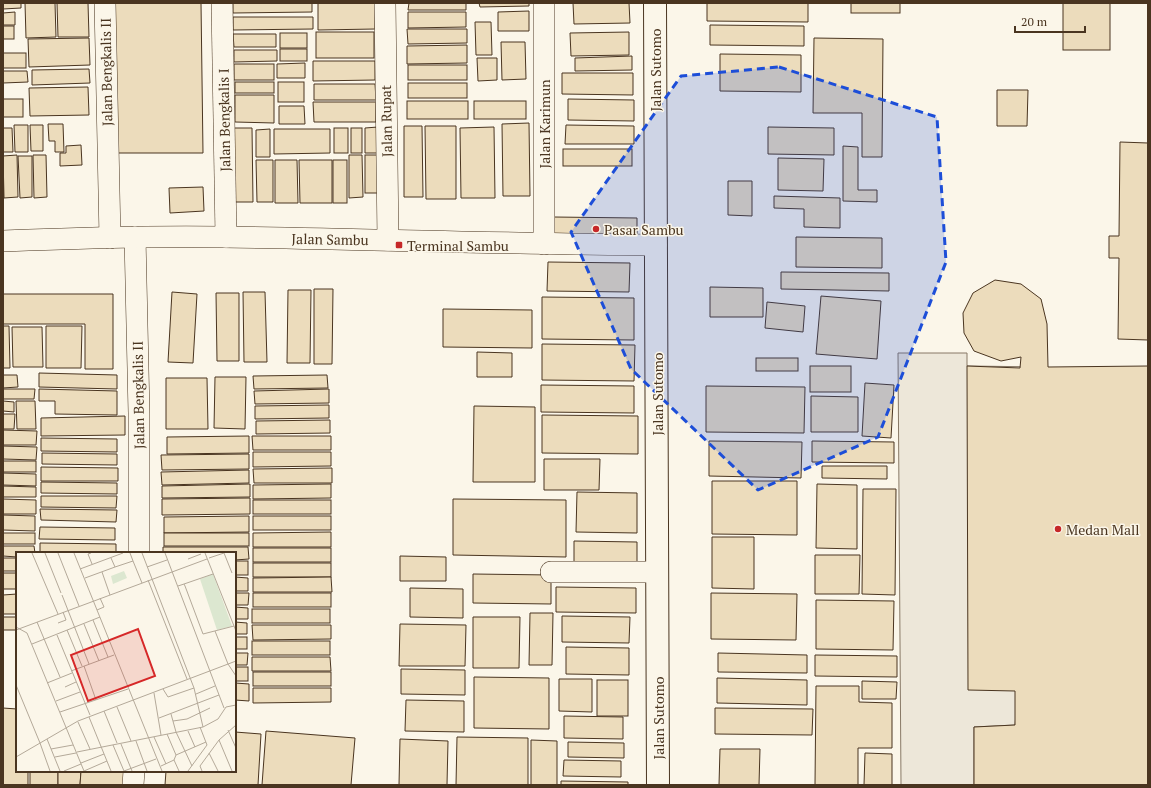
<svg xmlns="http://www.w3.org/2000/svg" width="1151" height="788" font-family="'PT Serif',serif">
<rect width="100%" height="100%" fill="#fbf6e9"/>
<polygon fill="#ede7d9" stroke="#887966" points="898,353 967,353 967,366 1048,367 1015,725 974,727 974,785 901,785"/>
<g fill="#ecdcbc" stroke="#4a3520">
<polygon points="3,3 21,3 21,8 3,9"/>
<polygon points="25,3 55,3 56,37 26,38"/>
<polygon points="57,3 88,3 89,37 58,37"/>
<polygon points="114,3 201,3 203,153 115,153"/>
<polygon points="233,3 312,3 312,12 233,13"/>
<polygon points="318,3 375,3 375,29 318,30"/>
<polygon points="409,3 466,3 466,10 408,10"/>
<polygon points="479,3 529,3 529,6 480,7"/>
<polygon points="573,3 629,3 630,23 574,24"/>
<polygon points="707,3 808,3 808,22 707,21"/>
<rect x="851" y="3" width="49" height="10"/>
<rect x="1063" y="3" width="47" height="47"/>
<polygon points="529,11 529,31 498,31 498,12"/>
<polygon points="15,12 15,25 3,25 3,13"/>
<polygon points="408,12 466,12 466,27 408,28"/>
<polygon points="233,17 313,17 313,29 233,30"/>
<polygon points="475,22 491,22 492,55 476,55"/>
<polygon points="710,25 804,26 804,46 710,45"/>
<rect x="3" y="26" width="11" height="13"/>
<polygon points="407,29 467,29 467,43 408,44"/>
<rect x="316" y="32" width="58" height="26"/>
<polygon points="629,32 629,55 571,56 570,33"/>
<rect x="280" y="33" width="27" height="15"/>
<polygon points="233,34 276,34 276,47 234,47"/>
<polygon points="89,38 90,65 29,67 28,39"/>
<polygon points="814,38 883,39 882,157 862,157 862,113 813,113"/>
<polygon points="501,42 525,42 526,79 502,80"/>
<polygon points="467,45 467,63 407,64 407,46"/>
<rect x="280" y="49" width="27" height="12"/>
<polygon points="234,50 277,50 277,61 234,62"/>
<rect x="3" y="53" width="23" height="15"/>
<polygon points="720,54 801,55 801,92 720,91"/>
<polygon points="632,56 632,70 575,71 575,58"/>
<polygon points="477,58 497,58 497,80 478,81"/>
<polygon points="313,61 375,61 375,80 313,81"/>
<polygon points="305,63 305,78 277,78 277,64"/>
<rect x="234" y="64" width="40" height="16"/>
<rect x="408" y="65" width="59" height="15"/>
<polygon points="89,69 90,83 32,85 32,70"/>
<polygon points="3,71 27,71 28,82 3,83"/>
<polygon points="562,73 633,73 633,95 562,94"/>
<rect x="235" y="82" width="39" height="11"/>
<rect x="278" y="82" width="26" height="20"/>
<rect x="408" y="83" width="59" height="15"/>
<polygon points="314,84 375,84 376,100 314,100"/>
<polygon points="88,87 89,115 30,116 29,88"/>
<polygon points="997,90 1028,90 1027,126 997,126"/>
<polygon points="235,95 274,95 274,123 235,122"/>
<rect x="3" y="99" width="20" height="18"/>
<polygon points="568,99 634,100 634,121 568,120"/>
<rect x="407" y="101" width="61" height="18"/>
<rect x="474" y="101" width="52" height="18"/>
<polygon points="313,102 376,102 376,122 314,122"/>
<polygon points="279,106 304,106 305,124 279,124"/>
<polygon points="529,123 530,196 503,196 502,124"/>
<polygon points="48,124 63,124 64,152 55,152 55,141 49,141"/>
<polygon points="14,125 28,125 28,152 15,152"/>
<polygon points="30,125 43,125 43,151 31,151"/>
<polygon points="566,125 634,126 634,144 565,144"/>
<polygon points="404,126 422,126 423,197 404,197"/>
<polygon points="425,126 456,126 456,199 426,199"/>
<polygon points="378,127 379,153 365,153 365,128"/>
<polygon points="494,127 495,198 461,198 460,128"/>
<polygon points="768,127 834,128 834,155 768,154"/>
<polygon points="3,128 12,128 13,152 3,152"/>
<polygon points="234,128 252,128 253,202 235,202"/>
<rect x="334" y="128" width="14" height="25"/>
<rect x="351" y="128" width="11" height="25"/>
<polygon points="270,129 270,157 256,157 256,130"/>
<polygon points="274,129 330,129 330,153 274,154"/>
<polygon points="1120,142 1148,143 1148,340 1118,339 1119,258 1109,258 1109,236 1119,236"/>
<polygon points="81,145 82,165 60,166 60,153 66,153 66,146"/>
<polygon points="843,146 858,147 858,190 877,190 877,202 843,201"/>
<rect x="563" y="149" width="69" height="17"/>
<polygon points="17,155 18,197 4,198 3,156"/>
<polygon points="33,155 46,155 47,197 34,198"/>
<polygon points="349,155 362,155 363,197 349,198"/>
<rect x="365" y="155" width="15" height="38"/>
<polygon points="18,156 32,156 32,197 20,198"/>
<polygon points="778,158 824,159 823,191 778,190"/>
<polygon points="256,160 273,160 273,202 257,202"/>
<polygon points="275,160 297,160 298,203 275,203"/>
<polygon points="299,160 332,160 332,203 300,203"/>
<rect x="333" y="160" width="14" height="43"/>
<polygon points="728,181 752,181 752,216 728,215"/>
<polygon points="203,187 204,211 170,213 169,188"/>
<polygon points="774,196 840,198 840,228 804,227 804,209 774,208"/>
<polygon points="554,217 637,218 637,240 554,239"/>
<polygon points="796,237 882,238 882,268 796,267"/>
<polygon points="548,262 630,263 629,292 547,291"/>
<polygon points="781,272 889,273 889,291 781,289"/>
<polygon points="995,280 1021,284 1041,299 1047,324 1048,367 1148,366 1148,785 974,785 974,727 1015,725 1015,691 968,690 967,366 1020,368 1021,357 1001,361 974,351 964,333 963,313 973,293"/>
<polygon points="710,287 763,288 763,317 710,317"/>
<polygon points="314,289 333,289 332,364 314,364"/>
<polygon points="288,290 311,290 310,363 287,363"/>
<polygon points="172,292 197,294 193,363 168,362"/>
<polygon points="243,292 265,292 267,362 244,362"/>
<polygon points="216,293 239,293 239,361 217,361"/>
<polygon points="3,294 113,294 113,369 85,369 85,324 3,324"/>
<polygon points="821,296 881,301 877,359 816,354"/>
<polygon points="542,297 634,298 634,340 542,339"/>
<polygon points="767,302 805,306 803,332 765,328"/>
<polygon points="443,309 532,310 532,348 443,347"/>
<polygon points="3,326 9,326 10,368 3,368"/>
<polygon points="46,326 82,326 81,368 46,368"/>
<polygon points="12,327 42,327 43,367 13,367"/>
<polygon points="542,344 635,345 634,381 542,380"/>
<polygon points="477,352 512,353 512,377 477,377"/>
<rect x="756" y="358" width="42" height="13"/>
<rect x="810" y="366" width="41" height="26"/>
<polygon points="39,373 117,375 117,389 39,387"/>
<polygon points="3,375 17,375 18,387 3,388"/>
<polygon points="327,375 328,388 254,389 253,376"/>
<polygon points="215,377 246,377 245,429 214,428"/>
<polygon points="166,378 207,378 208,429 166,429"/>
<polygon points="865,383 894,385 891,438 862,436"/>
<polygon points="541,385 634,386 634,413 541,412"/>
<polygon points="706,386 805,387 804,433 706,432"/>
<polygon points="3,389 35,389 34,399 3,399"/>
<polygon points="39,389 117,391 117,415 55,414 55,401 39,401"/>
<polygon points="329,389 329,403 255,404 254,391"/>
<polygon points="811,396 858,397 858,432 811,432"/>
<polygon points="3,401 14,402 14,412 3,411"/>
<polygon points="16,401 35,401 36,429 17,429"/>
<polygon points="329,405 329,418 255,419 255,406"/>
<polygon points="474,406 535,407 535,482 473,482"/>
<polygon points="3,414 15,414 14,429 3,429"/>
<polygon points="542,415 638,416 638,454 542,453"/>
<polygon points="125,416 125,435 41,436 41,418"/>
<polygon points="330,420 330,433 256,434 256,421"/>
<polygon points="3,430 37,431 36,445 3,445"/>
<polygon points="249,436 249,453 167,454 167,437"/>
<polygon points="252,436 331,436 331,450 253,450"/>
<polygon points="41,438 117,439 117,452 41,451"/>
<polygon points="709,441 802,442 801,478 709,476"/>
<polygon points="812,441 894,442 894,463 812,462"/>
<polygon points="3,446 37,447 36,460 3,459"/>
<polygon points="253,452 331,452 331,466 253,467"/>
<polygon points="42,453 117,454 117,465 42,464"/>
<polygon points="249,454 249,469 162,470 161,455"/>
<polygon points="544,459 600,459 599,490 544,490"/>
<rect x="3" y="461" width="33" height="11"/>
<polygon points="822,466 887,466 887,479 822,478"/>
<polygon points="41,467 118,468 118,481 41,481"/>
<polygon points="332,468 332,483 254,483 253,469"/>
<polygon points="249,470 249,483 162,485 161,472"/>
<polygon points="3,473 36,474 36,486 3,485"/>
<polygon points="712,481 797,481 797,535 712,534"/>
<polygon points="41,482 117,483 117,494 41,493"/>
<polygon points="250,484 250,497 162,498 162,486"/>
<polygon points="331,484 331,498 253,499 253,485"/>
<polygon points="817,484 857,485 857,549 816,548"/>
<polygon points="3,486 36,487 36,497 3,497"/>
<polygon points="863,489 896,489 895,595 862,594"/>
<polygon points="577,492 637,493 637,533 576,532"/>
<polygon points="41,496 117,496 116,508 41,507"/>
<polygon points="250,498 250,514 162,515 162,499"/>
<polygon points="3,499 36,500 36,514 3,514"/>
<polygon points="453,499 566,500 566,557 453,555"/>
<rect x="253" y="500" width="78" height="14"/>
<polygon points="40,509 117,510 116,522 41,520"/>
<polygon points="3,515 35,516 35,531 3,530"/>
<polygon points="249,516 249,532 164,533 164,517"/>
<rect x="253" y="516" width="78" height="14"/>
<polygon points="40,527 115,528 115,540 39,539"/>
<polygon points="331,532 331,547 253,547 253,533"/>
<rect x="3" y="533" width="32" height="11"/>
<rect x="164" y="533" width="85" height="13"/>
<polygon points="712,537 754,537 754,589 712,588"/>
<polygon points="574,541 637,542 637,565 574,565"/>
<polygon points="40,543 116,544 116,553 40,553"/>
<polygon points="3,546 34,546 35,553 17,553 17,557 3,556"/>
<polygon points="163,547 248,547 249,559 235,560 235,553 163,553"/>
<rect x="253" y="548" width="78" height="14"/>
<polygon points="815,555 860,555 859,594 815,594"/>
<polygon points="400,556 446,557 446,581 400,581"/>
<rect x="3" y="558" width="14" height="13"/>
<rect x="235" y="561" width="13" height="14"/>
<rect x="253" y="563" width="78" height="14"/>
<rect x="3" y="573" width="14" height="16"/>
<polygon points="473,574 551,575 551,604 473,603"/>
<polygon points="235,577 248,578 248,591 235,591"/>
<polygon points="331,577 332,592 253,592 253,578"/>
<polygon points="556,587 636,588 636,613 556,612"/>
<polygon points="410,588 463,589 463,618 410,617"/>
<polygon points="235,593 249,593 248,605 235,605"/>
<rect x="253" y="593" width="78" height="14"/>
<polygon points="711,593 797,594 796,640 711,639"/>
<polygon points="17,594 17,614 3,614 3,595"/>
<polygon points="816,600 894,601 893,650 816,649"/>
<polygon points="235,607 248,608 248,619 235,619"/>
<rect x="252" y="609" width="78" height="14"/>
<polygon points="530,613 553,613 552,665 529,665"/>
<polygon points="562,616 630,617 629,643 562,642"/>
<rect x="3" y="617" width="14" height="13"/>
<polygon points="473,617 520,617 519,668 473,668"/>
<polygon points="235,622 247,623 247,634 235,634"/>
<polygon points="400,624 466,625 465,666 399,666"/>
<polygon points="252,625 331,625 331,639 253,640"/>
<rect x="235" y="637" width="12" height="12"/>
<rect x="252" y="641" width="78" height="14"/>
<polygon points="566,647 629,648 629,675 566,674"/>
<polygon points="235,653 248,653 247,665 235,665"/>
<polygon points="718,653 807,655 807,673 718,672"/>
<polygon points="815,655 897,656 897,677 815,676"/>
<polygon points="252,657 330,657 331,671 252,671"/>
<rect x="235" y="667" width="13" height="14"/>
<polygon points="401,669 465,670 465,695 401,694"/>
<rect x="253" y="672" width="78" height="14"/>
<polygon points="474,677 549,678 549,729 474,728"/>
<polygon points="717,678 807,680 807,705 717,703"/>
<polygon points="559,679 592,679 592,712 559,711"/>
<rect x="597" y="680" width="31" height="36"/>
<polygon points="862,681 897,682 896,699 862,699"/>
<polygon points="235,683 249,684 249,701 235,700"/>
<polygon points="816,686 859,686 859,702 892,703 892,748 858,748 858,785 815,785"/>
<polygon points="253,688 331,688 331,702 253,703"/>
<polygon points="406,700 464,701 464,732 405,731"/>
<polygon points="3,708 17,709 17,771 28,771 28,785 3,785"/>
<polygon points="715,708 813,709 812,735 715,734"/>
<polygon points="564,716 623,717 623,739 564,738"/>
<polygon points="266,731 355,738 351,785 262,785"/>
<polygon points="235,732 261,734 258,785 165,785 166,771 235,771"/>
<polygon points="457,737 528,738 528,785 456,785"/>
<polygon points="400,739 448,741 447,785 399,785"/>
<polygon points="531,740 557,741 557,785 531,785"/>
<polygon points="568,742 624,743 624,758 568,757"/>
<polygon points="720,749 760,749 759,785 719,785"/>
<polygon points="865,753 892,754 892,785 864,785"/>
<polygon points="564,760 621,761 621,777 563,776"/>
<rect x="30" y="771" width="28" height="14"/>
<polygon points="58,771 81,771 80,785 58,785"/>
<polygon points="81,771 126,771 126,785 80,785"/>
<polygon points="561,781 628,782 628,785 561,785"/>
</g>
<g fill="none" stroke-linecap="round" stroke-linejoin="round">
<g stroke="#4a3520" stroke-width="22">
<g id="minor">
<polyline points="105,3 110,238"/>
<polyline points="222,3 226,237"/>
<polyline points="385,3 388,240"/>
<polyline points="544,3 544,244"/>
<polyline points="135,237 139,413 139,553"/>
<path d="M3,241C76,238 150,236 223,237C367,239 512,244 656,245"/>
<polyline points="551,572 657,572"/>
<polyline points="133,785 134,771"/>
</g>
</g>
<g stroke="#4a3520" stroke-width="24">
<polyline id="secondary" points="655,3 658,785"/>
</g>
<use href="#minor" stroke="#fbf6e9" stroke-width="21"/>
<use href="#secondary" stroke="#fbf6e9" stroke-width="22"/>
</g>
<path fill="#1d4ed8" fill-opacity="0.2" stroke="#1d4ed8" stroke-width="3" stroke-dasharray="8 5" stroke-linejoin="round" d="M779,67L937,117L946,262L878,437L758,490L631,369L571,232L681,76Z"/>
<g fill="#c62828" stroke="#fbf6e9" stroke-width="1.5">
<circle cx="596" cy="229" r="4"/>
<rect x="395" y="241" width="8" height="8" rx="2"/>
<circle cx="1058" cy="529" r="4"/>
</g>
<g text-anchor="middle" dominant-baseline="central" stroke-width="3" stroke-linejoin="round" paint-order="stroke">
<g font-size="14" fill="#4a3520" stroke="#fbf6e9">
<text transform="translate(655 70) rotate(-90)">Jalan Sutomo</text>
<text transform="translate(106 72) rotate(-91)">Jalan Bengkalis II</text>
<text transform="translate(224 120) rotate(-91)">Jalan Bengkalis I</text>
<text transform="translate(386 121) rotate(-91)">Jalan Rupat</text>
<text transform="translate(544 124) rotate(-90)">Jalan Karimun</text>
<text transform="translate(330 239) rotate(1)">Jalan Sambu</text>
<text transform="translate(657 394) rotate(-90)">Jalan Sutomo</text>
<text transform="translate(138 395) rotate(-91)">Jalan Bengkalis II</text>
<text transform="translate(658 718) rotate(-90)">Jalan Sutomo</text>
</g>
<g font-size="14" fill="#4a3520" stroke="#fbf6e9" text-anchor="start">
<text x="604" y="229">Pasar Sambu</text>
<text x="407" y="245">Terminal Sambu</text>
<text x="1066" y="529">Medan Mall</text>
</g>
</g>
<g transform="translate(16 552)">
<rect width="220" height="220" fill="#fbf6e9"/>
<path d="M108,19L111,26L97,32L95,24ZM197,22L216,74L201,78L184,27Z" fill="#dce7d0"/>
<path fill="none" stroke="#b4a999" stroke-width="1" d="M16,1L42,62M29,1L45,41M42,1L63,54M58,1L146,219M75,1L72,2L76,12M126,1L178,136L187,175M149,1L208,156M189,1L220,79M208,1L216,21M193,6L208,1M172,7L185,2M117,9L126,31M99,15L117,9L114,1M131,15L151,8M64,17L107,1M86,20L94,43M69,26L99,15L95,6M132,28L171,127M168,32L197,22M162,34L168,32L169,34L187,82L218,74M46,43L73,112M81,58L88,55L84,46M77,68L92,105M21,70L44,125M42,71L50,68L47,60M68,72L83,109M0,75L11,81L68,219M0,78L191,7M51,78L66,114M199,79L212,112L220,124M41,83L74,163M16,92L84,65M68,114L80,148M55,119L98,103M31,131L56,121M0,133L24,191M49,135L60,130M147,137L152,145L178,136M138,141L145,183M180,142L199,134M40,149L64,140M101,155L115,189M88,159L101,191M44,160L112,137M155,162L160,180L176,214M73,165L95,219M143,166L203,143M157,169L171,167L194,156M62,170L74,197M212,178L220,196M172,179L179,195M151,182L160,203M138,185L150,212M31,187L44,219M203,188L216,219M120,189L131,219M24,191L34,219M105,192L116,219M97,193L108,219M35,197L57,193M61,200L187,175L202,167L210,155L220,153M193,201L202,219M0,205L62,169L220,109M39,205L60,201M158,208L163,219M65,211L88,202M145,214L158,208L160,203L190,190M48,219L65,212M68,219L91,209M108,219L140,207M172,219L191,193L184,175M186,219L184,214L203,188L220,173"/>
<path fill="#d62828" fill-opacity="0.15" stroke="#d62828" stroke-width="2" d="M122,77L139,124L72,149L55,103Z"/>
<rect width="220" height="220" fill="none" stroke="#4a3520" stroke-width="2"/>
</g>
<rect width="1151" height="788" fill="none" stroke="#4a3520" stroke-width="8"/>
<path d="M1015 26v6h70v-6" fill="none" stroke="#4a3520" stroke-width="2"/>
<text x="1021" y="26" font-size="12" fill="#4a3520" stroke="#fbf6e9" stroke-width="3" paint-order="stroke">20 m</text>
</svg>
